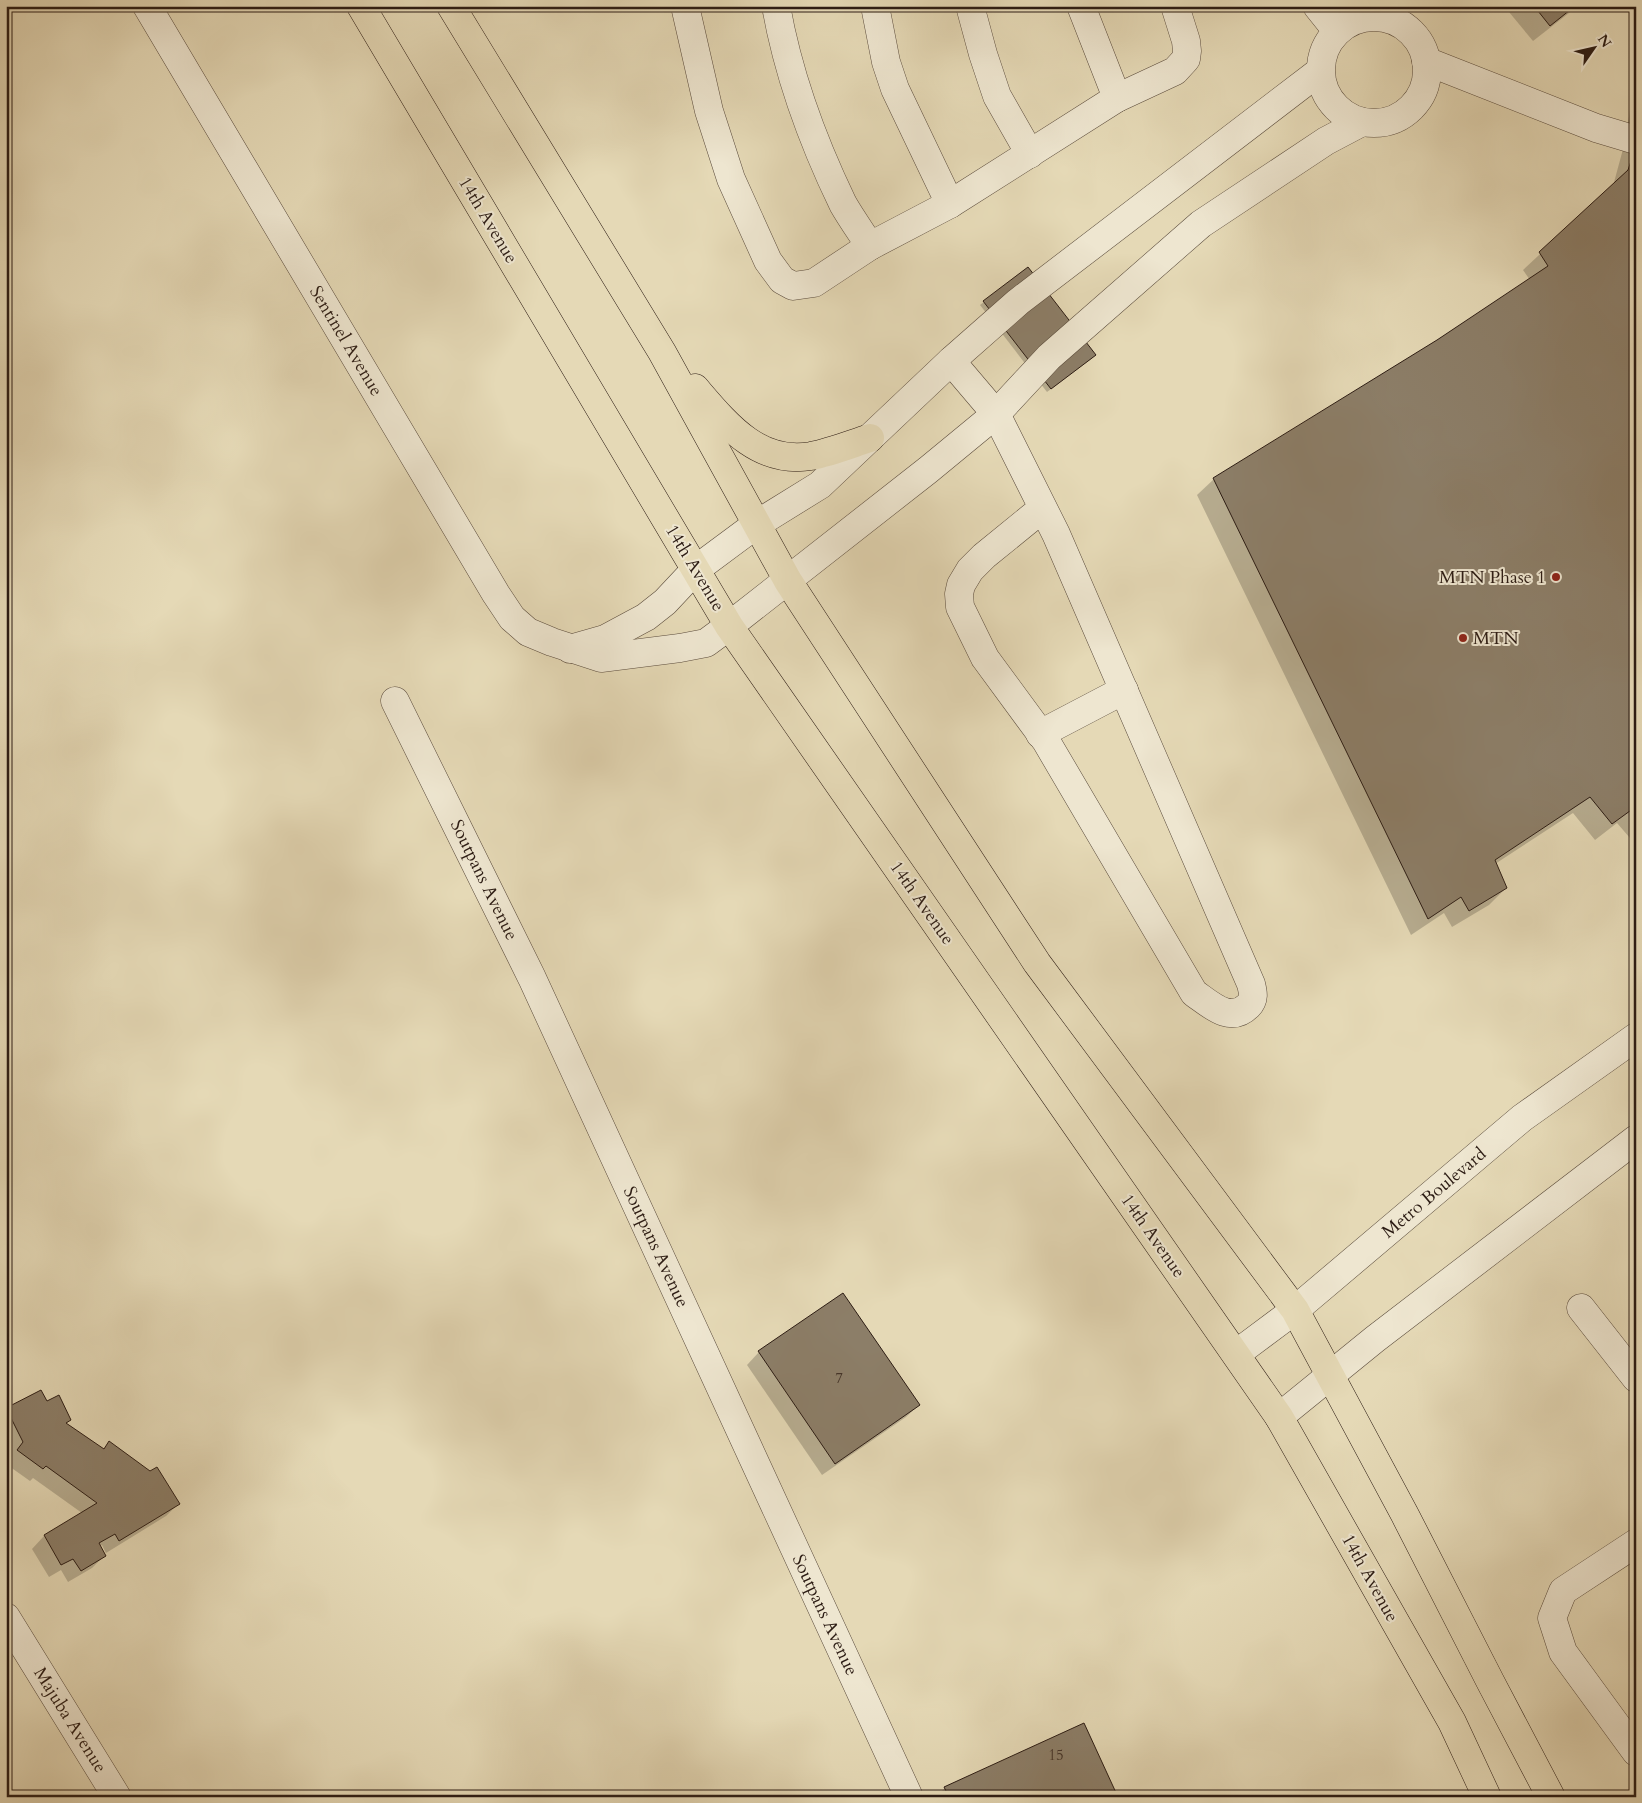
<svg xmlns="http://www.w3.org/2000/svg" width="1642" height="1803" font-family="Cardo,serif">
<rect width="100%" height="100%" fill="#e5d9b6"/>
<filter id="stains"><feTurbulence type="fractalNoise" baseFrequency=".004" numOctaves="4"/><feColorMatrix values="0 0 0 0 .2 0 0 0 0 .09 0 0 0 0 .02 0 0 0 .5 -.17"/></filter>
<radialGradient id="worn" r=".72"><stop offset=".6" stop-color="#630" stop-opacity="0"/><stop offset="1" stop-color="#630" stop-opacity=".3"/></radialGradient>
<g fill="#0003">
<polygon points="1504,6 1578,6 1533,41"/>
<polygon points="1636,67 1636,845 1617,823 1595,840 1573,813 1495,864 1506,888 1489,905 1452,927 1444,913 1411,935 1197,495 1214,479 1438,341 1530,280 1523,270 1613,186 1626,138"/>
<polygon points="984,302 1091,359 1047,392 980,305"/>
<polygon points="759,1352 919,1405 906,1417 822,1475 747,1365"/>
<polygon points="46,1403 70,1420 66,1424 102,1450 109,1443 178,1504 166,1516 106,1553 102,1545 99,1547 104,1556 92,1568 68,1582 61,1570 49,1577 32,1549 44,1536 82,1513 33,1478 30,1481 6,1464 11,1455 6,1445 6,1408"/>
<polygon points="945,1788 1117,1797 936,1797"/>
</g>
<g fill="#8c7e68" stroke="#2c1c14">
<polygon points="1534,6 1575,6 1550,26"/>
<polygon points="1636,146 1636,810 1634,808 1612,824 1590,797 1495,860 1507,888 1469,911 1461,897 1428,919 1213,478 1437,340 1548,266 1539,252 1628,170"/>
<polygon points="1028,267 1096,355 1051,389 983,301"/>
<polygon points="843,1293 920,1405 835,1464 758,1351"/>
<polygon points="41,1390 47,1401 59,1395 71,1420 66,1423 104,1449 109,1441 150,1471 157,1467 180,1504 119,1541 115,1534 99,1543 106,1556 81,1571 73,1559 61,1565 44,1535 97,1503 46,1466 43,1469 17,1450 23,1442 6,1408"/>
<polygon points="1084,1723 1118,1797 949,1797 944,1787"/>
</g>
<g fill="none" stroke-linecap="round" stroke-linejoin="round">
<g stroke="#5a4b3c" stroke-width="29">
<g id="minor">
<polyline points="147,6 496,594 512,618 528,632 552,642 601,658 680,648 706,643 729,626 928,470 996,414 1049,357 1201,224 1326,141 1362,122"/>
<polyline points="685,6 709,111 731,179 768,261 782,280 793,286 814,283 870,246 950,204 1117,98 1175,71 1186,59 1187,51 1186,41 1175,6"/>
<path d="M776,6C788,74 813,142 843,204C851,218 861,232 870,246"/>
<polyline points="875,6 886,62 895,89 950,204"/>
<polyline points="970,6 983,54 997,96 1030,154"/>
<polyline points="1081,6 1117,98"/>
<polyline points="1317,6 1337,31"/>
<circle cx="1374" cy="70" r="53"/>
<polyline points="1426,61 1596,128 1636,140"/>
<path d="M951,361L996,414L1056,534L1251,984C1253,992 1255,999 1248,1006C1230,1024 1210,1004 1194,993L1046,741L985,658L960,607L959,594L961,585L970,570L984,556L1043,508"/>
<polyline points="570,649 605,639 646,617 665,602 695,570 757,524 820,485 951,361 1018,302 1320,71"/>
<polyline points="395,701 532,978 909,1797"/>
<polyline points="1040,734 1124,690"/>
<polyline points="1581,1308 1636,1378"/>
<polyline points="1236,1354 1295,1310 1522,1118 1636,1037"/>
<polyline points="1279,1417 1375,1339 1636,1139"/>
<polyline points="1636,1543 1563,1591 1552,1618 1563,1652 1636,1752"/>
<polyline points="6,1617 117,1797"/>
</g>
</g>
<g stroke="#2c1c14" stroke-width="29">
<g id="major">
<polyline points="361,6 729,626 1279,1417 1452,1722 1487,1797"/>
<polyline points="451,6 662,352 788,581 1037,963 1295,1310 1405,1515 1490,1681 1551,1797"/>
<path d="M695,388C726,424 758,465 811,456C831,452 851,444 870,438"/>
</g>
</g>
<use href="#minor" stroke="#eee6d0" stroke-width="28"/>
<use href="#major" stroke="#e5d9b6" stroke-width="28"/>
</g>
<g fill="#8f2418" stroke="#eee6d0" stroke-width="2">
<circle cx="1556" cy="577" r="5"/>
<circle cx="1463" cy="638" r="5"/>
</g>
<g text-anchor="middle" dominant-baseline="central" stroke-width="4" stroke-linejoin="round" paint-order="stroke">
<g font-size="15" fill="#443429">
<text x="839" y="1378">7</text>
<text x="1056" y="1755">15</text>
</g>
<g font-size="18" fill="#2c1c14" stroke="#eee6d0">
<text transform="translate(488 220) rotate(59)">14th Avenue</text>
<text transform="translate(346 341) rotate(59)">Sentinel Avenue</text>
<text transform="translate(695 568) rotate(59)">14th Avenue</text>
<text transform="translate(484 880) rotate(64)">Soutpans Avenue</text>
<text transform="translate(922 903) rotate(55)">14th Avenue</text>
<text transform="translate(1434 1193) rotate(-40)">Metro Boulevard</text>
<text transform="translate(1153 1236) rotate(55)">14th Avenue</text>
<text transform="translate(656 1247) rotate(65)">Soutpans Avenue</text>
<text transform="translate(1370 1578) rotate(61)">14th Avenue</text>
<text transform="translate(825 1615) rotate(65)">Soutpans Avenue</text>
<text transform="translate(70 1720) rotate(58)">Majuba Avenue</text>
</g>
<g font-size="18" fill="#2c1c14" stroke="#eee6d0" text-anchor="end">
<text x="1546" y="577">MTN Phase 1</text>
<text x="1473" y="638" text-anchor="start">MTN</text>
</g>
</g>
<rect width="1642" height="1803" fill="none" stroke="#e5d9b6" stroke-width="25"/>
<rect x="8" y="8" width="1627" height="1788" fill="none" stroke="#2c1c14" stroke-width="2.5"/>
<rect x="12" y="12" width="1617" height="1778" fill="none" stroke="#2c1c14"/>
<g transform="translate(1594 48) rotate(56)" stroke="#eee6d0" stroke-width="4" paint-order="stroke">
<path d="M0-4L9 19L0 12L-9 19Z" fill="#2c1c14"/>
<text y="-8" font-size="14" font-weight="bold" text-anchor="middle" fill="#2c1c14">N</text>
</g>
<rect width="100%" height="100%" filter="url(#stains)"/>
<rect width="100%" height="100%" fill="url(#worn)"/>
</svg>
